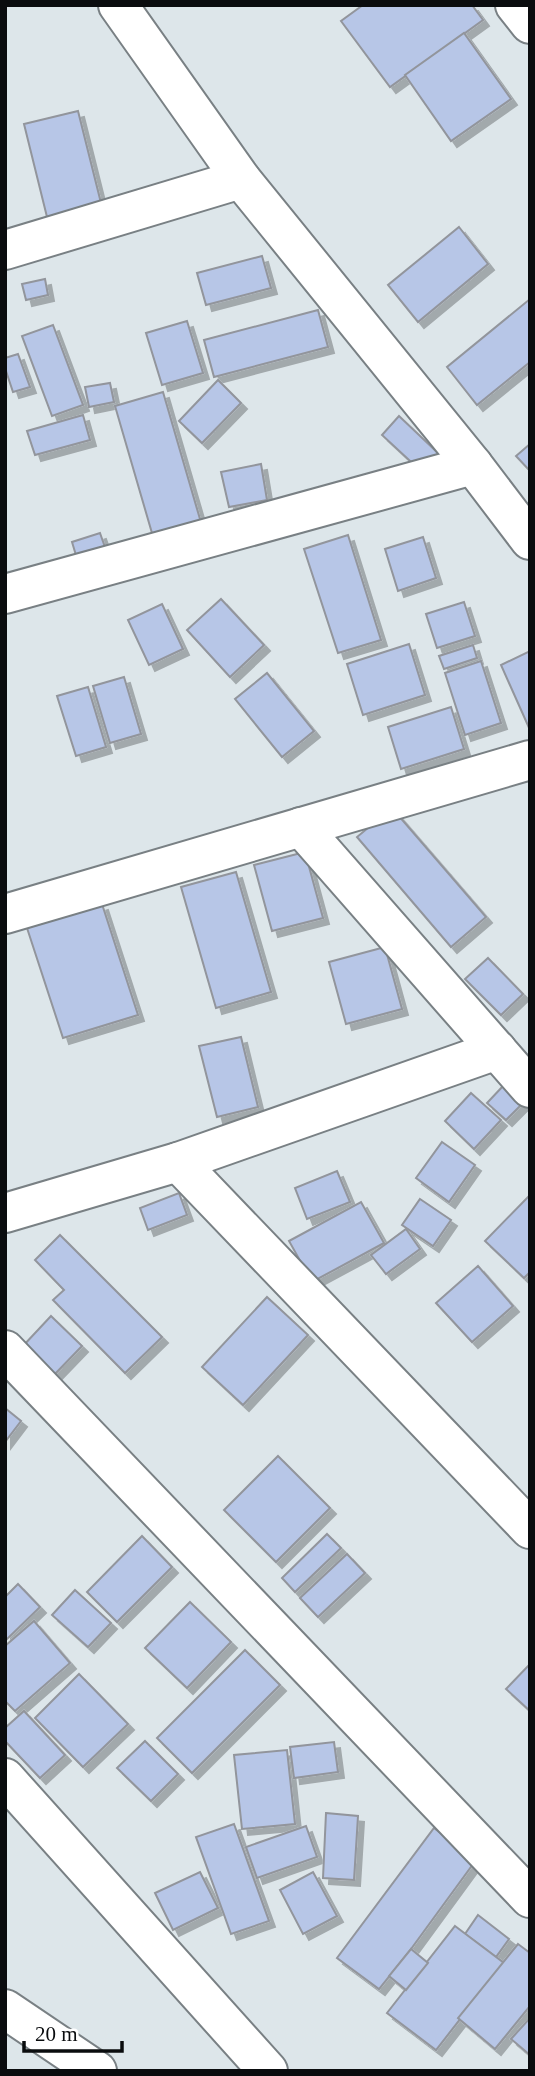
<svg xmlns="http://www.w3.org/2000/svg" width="535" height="2076" font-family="Georgia,serif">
<defs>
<filter id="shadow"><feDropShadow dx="6" dy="6" stdDeviation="0" flood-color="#0004"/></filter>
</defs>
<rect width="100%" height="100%" fill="#dde6ea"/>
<g fill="#b7c6e7" stroke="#92959c" stroke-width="2" filter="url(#shadow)">
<polygon points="363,5 472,5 483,20 390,87 341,21"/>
<polygon points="464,33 511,99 451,141 405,75"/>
<polygon points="78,111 102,207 48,221 24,124"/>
<polygon points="459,227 488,264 418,322 388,285"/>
<polygon points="262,256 271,288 206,305 197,273"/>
<polygon points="45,279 48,295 26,300 22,284"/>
<polygon points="530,299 530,362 477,405 447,367"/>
<polygon points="318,310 328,347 214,377 204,340"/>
<polygon points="187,321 203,373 162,385 146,333"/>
<polygon points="53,325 83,405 52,416 22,336"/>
<polygon points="18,354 30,387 13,392 5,368 5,358"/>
<polygon points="218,380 241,403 202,443 179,421"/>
<polygon points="110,383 114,402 89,407 85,387"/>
<polygon points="163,392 202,526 154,540 115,406"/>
<polygon points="83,415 90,440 35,455 27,431"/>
<polygon points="399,416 439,454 422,472 382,435"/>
<polygon points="530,444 530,471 516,456"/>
<polygon points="261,464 267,500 229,507 221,472"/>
<polygon points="100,533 107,553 78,562 72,542"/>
<polygon points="348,535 381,640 338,653 304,549"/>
<polygon points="423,537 436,578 398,591 385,549"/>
<polygon points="221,599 264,645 230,677 187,630"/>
<polygon points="464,602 475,636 437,648 426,614"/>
<polygon points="162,604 183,649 149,665 128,620"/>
<polygon points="409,644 425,695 363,715 347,664"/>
<polygon points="473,645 477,658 444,669 439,656"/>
<polygon points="530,651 530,730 501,665"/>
<polygon points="481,661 501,723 465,735 445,673"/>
<polygon points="267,673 314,731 282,757 235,699"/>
<polygon points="124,677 141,734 110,743 93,686"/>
<polygon points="88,687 106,747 76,756 57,696"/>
<polygon points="451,707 464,749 401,769 388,727"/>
<polygon points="392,808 486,917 451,947 357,837"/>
<polygon points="305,852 323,918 272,931 254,865"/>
<polygon points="236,872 271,992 216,1008 181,887"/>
<polygon points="102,904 138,1015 63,1038 27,928"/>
<polygon points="385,947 402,1009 346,1024 329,962"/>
<polygon points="488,958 523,994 501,1015 465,979"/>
<polygon points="241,1037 258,1107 217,1117 199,1046"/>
<polygon points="504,1085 523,1103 506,1120 487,1103"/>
<polygon points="471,1093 501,1120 474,1149 445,1121"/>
<polygon points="442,1142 475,1165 449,1202 416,1178"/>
<polygon points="337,1171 350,1202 307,1219 295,1188"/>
<polygon points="179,1193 187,1215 148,1230 140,1208"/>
<polygon points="530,1195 530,1272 524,1278 485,1241"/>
<polygon points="420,1199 451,1220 433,1246 402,1225"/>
<polygon points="361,1202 384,1243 312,1282 289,1241"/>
<polygon points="406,1229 420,1249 386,1274 371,1255"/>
<polygon points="60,1235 162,1337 125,1373 53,1300 64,1290 35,1260"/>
<polygon points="478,1266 513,1306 472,1342 436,1303"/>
<polygon points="267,1297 308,1335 243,1405 202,1367"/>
<polygon points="51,1316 82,1346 53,1376 22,1347"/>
<polygon points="5,1408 21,1421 5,1442"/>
<polygon points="278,1456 330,1508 276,1562 224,1510"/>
<polygon points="327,1534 341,1548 295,1592 282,1578"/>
<polygon points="142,1536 172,1567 117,1622 87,1592"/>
<polygon points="347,1554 365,1573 318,1617 300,1598"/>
<polygon points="18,1584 40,1607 5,1641 5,1597"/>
<polygon points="75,1590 111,1623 88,1647 52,1615"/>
<polygon points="190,1602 231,1642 187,1688 145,1648"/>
<polygon points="34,1621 70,1663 15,1711 5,1701 5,1646"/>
<polygon points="245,1650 280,1685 192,1773 157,1738"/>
<polygon points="530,1664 530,1711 506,1689"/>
<polygon points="79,1674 128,1724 83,1767 35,1718"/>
<polygon points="24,1711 65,1755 40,1778 5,1741 5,1728"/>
<polygon points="145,1741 178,1774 151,1801 117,1768"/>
<polygon points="334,1742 338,1772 294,1778 290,1747"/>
<polygon points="287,1750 295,1824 242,1829 234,1755"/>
<polygon points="326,1813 358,1816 354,1880 323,1878"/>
<polygon points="234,1824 269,1921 231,1934 196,1837"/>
<polygon points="306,1826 317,1857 257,1878 246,1847"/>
<polygon points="434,1828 476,1860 411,1949 379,1989 337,1958"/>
<polygon points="200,1872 218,1908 173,1930 155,1893"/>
<polygon points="313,1872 337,1916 303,1934 280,1890"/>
<polygon points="478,1915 509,1939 496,1957 465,1934"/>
<polygon points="455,1926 504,1963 436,2050 387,2013"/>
<polygon points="518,1944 530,1953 530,2006 495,2049 458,2018"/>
<polygon points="411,1949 428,1963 406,1990 389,1976"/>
<polygon points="530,2018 530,2055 511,2039"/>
</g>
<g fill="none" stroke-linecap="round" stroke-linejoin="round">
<g stroke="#798084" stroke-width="42">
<g id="minor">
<polyline points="118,5 241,179 473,465 530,540"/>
<polyline points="515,5 530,24"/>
<polyline points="5,250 241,179"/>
<polyline points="5,594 473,465"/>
<polyline points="301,827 530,1088"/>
<polyline points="5,914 530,760"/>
<polyline points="178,1162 530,1529"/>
<polyline points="5,1213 178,1162 497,1050"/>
<polyline points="5,1350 530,1898"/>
<polyline points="5,1778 268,2071"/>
<polyline points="5,2009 97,2071"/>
</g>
</g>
<use href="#minor" stroke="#fff" stroke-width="38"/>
</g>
<rect width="535" height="2076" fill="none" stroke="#0a0c0e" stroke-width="14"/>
<path d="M24 2041v10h98v-10" fill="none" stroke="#0a0c0e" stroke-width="3.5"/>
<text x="35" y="2041" font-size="21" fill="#0a0c0e" stroke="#ffffff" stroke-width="5" paint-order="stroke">20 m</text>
</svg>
